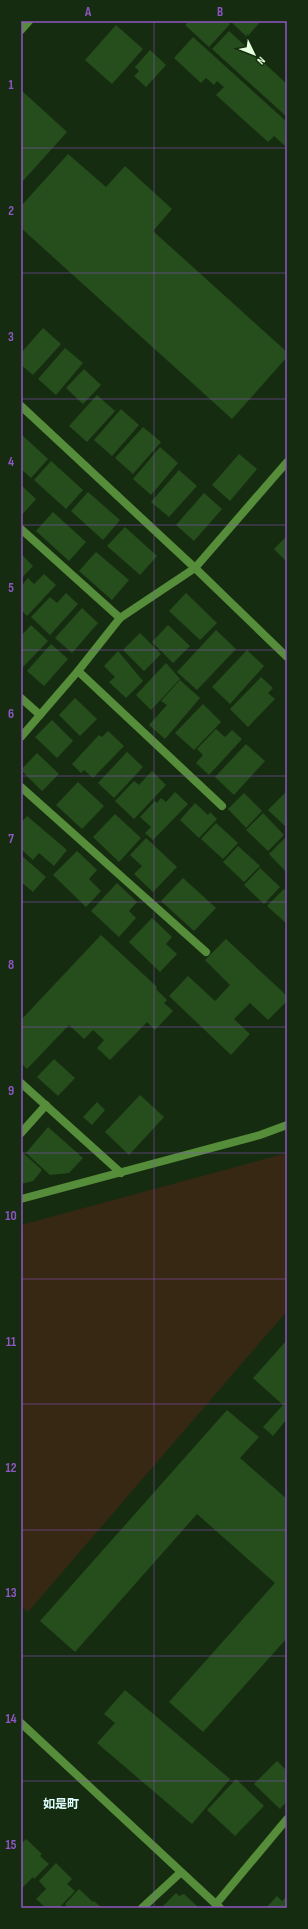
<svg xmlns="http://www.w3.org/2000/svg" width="308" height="1929" font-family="'Sofia Sans Condensed','Noto Sans JP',sans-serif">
<rect width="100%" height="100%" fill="#162c10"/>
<polygon fill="#372813" points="287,1153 287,1311 28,1612 21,1606 21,1225"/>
<g fill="#254e1c">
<polygon points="189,21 227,21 230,24 209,47 185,25"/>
<polygon points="230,21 261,21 247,37"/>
<polygon points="116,25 143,49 112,84 85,60"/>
<polygon points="229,31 287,84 287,117 212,49"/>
<polygon points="193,37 287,122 287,143 285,146 274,136 268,142 216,95 224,87 217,81 214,85 206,78 201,83 174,58"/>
<polygon points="150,50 166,65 146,87 134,76 139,71 135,67"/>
<polygon points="21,90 67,132 21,183"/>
<polygon points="68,154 106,187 125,166 172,209 153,231 287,352 287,357 232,419 21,228 21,206"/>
<polygon points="43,328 61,344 33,375 21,365 21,353"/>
<polygon points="65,348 83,363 56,395 38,379"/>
<polygon points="84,369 101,385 83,404 66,388"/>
<polygon points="97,395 115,411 87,442 69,426"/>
<polygon points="121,409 139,425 112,456 94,440"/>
<polygon points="143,427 161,442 133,474 115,458"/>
<polygon points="21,434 48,459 31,478 21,469"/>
<polygon points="160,447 178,463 151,495 133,479"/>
<polygon points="239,454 257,469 230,501 212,485"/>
<polygon points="51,461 83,490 66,509 34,480"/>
<polygon points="179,470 197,486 169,517 151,502"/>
<polygon points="21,485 36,499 21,516"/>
<polygon points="88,492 120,520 103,540 71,511"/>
<polygon points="204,493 222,509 194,541 176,525"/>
<polygon points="53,512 86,542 69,561 36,531"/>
<polygon points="125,527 157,556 140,575 107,546"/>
<polygon points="287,536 287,562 274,549"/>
<polygon points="96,552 129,580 112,600 79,571"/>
<polygon points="21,554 33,566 21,579"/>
<polygon points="44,574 56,585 27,616 21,610 21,586 28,578 34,584"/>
<polygon points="66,593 78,604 50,635 31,617 50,597 57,603"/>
<polygon points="186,593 217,623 200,640 169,611"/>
<polygon points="82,608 98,623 72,653 55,638"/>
<polygon points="31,625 48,641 23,667 21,665 21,636"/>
<polygon points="168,625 190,646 173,663 152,642"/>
<polygon points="216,630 236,649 197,690 177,672"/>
<polygon points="140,633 161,654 144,671 123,650"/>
<polygon points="51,644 68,659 44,686 27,671"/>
<polygon points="247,650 264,666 230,704 212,687"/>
<polygon points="118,651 143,681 126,698 109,682 115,677 104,666"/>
<polygon points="166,663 180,679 151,710 136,695"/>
<polygon points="261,677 273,688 268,693 275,699 248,727 230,709"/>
<polygon points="180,680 200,698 165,739 149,725 167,705 161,701"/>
<polygon points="75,698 97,719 80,736 59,715"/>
<polygon points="203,704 221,722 194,750 175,733"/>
<polygon points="52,720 73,741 57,758 35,737"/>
<polygon points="216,729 225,737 232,730 242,739 209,775 196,763 203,755 197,749"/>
<polygon points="108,731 124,746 93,778 84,770 81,773 72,764 99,735 102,737"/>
<polygon points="246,744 265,761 234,795 215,777"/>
<polygon points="127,752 143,767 114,798 98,783"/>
<polygon points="37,753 59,774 42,791 21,770"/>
<polygon points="152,771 166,785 134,819 115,801 134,781 139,785"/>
<polygon points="78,782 104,806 82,829 56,805"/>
<polygon points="287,791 287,828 268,810"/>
<polygon points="175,792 188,804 153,840 145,833 151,827 140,817 155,801 157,803 161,798 166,802"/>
<polygon points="244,793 262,811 246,828 228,809"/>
<polygon points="195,803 208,815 210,812 217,819 199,838 180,820"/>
<polygon points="263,813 284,835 268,851 246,830"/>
<polygon points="115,814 141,838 119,862 93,837"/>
<polygon points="27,816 67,850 54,866 39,853 33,860 21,849 21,823"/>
<polygon points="216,823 238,843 223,859 201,839"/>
<polygon points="146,838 177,867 153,892 134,874 142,866 130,855"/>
<polygon points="285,838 287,839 287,873 269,854"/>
<polygon points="238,846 260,866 244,882 223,862"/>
<polygon points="77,851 97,870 89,879 101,891 86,907 53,875"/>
<polygon points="21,855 46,877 33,892 21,882"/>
<polygon points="260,868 280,887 264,904 244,885"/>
<polygon points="183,878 216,908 194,931 161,901"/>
<polygon points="117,883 137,902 129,911 136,918 119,937 91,911"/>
<polygon points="284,889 287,892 287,924 267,906"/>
<polygon points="152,918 172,937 166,944 177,954 160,972 129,942"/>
<polygon points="101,935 157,987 156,989 167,1000 164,1003 173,1011 155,1030 147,1022 110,1060 97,1048 104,1040 93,1030 84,1039 69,1025 27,1069 21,1063 21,1020"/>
<polygon points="226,939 287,996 287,1001 268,1020 250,1003 234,1019 250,1034 231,1055 169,996 188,976 215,1001 230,985 205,960"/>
<polygon points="54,1059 75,1078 58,1096 37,1077"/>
<polygon points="140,1095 164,1117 129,1155 105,1132"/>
<polygon points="97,1102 105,1110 92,1125 83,1117"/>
<polygon points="48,1127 83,1158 69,1173 50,1175 26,1153"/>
<polygon points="21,1151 42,1170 33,1181 21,1184"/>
<polygon points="287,1340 287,1419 273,1436 263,1427 283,1405 253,1378"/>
<polygon points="227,1410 259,1437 240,1458 287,1499 287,1638 203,1732 169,1702 275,1583 197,1514 75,1652 40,1621"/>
<polygon points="125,1690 230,1779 192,1824 97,1743 115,1723 104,1714"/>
<polygon points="277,1761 287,1771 287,1801 280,1809 254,1784"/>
<polygon points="236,1779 264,1806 235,1836 207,1810"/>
<polygon points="26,1839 42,1854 40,1856 49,1864 34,1879 33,1877 22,1888 21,1844"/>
<polygon points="56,1863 72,1879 67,1884 75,1891 59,1908 46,1908 36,1899 46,1889 39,1881"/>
<polygon points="79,1889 93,1902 94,1901 102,1908 68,1908 65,1904"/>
<polygon points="176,1893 179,1896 184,1894 199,1908 161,1908"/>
<polygon points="277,1896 282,1901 287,1896 287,1908 266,1908"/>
</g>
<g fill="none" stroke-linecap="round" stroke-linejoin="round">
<g stroke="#568d3a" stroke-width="8">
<polyline points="21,406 195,568 287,657"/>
<polyline points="21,529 120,618"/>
<polyline points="78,671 222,806"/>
<polyline points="21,698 40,715"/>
<polyline points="21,737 78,671 120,618 195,568 287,462"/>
<polyline points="21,787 206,952"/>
<polyline points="21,1083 121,1173"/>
<polyline points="21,1133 46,1105"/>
<polyline points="21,1199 260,1135 287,1125"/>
<polyline points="21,1723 220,1908"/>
<polyline points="216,1904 287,1819"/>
<polyline points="142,1908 180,1873"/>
</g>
<polyline stroke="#568d3a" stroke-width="8" points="21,30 29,21"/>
</g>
<path fill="none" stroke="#9056c5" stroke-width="1" stroke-opacity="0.55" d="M154,21V1908M21,148H287M21,273H287M21,399H287M21,525H287M21,650H287M21,776H287M21,902H287M21,1027H287M21,1153H287M21,1279H287M21,1404H287M21,1530H287M21,1656H287M21,1781H287"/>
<g text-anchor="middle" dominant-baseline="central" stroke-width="4" stroke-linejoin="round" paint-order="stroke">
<g font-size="12" font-weight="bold" fill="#defffe" stroke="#162c10">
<text x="61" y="1804">如是町</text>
</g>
</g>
<rect width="308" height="1929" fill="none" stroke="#162c10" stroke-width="44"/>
<g transform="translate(254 54) rotate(133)" stroke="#162c10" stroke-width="3" paint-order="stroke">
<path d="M0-3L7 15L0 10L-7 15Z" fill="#e5ffdc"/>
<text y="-6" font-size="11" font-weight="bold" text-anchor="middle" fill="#e5ffdc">N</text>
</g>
<rect x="22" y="22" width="264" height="1885" fill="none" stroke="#9056c5" stroke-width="1.5"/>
<g font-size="13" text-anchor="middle" font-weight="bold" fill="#9056c5">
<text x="88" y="16">A</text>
<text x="220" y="16">B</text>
<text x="11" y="89">1</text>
<text x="11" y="215">2</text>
<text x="11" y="341">3</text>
<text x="11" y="466">4</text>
<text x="11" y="592">5</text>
<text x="11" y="718">6</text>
<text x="11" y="843">7</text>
<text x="11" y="969">8</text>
<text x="11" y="1095">9</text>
<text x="11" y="1220">10</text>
<text x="11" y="1346">11</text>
<text x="11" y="1472">12</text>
<text x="11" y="1597">13</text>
<text x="11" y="1723">14</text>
<text x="11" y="1849">15</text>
</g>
</svg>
